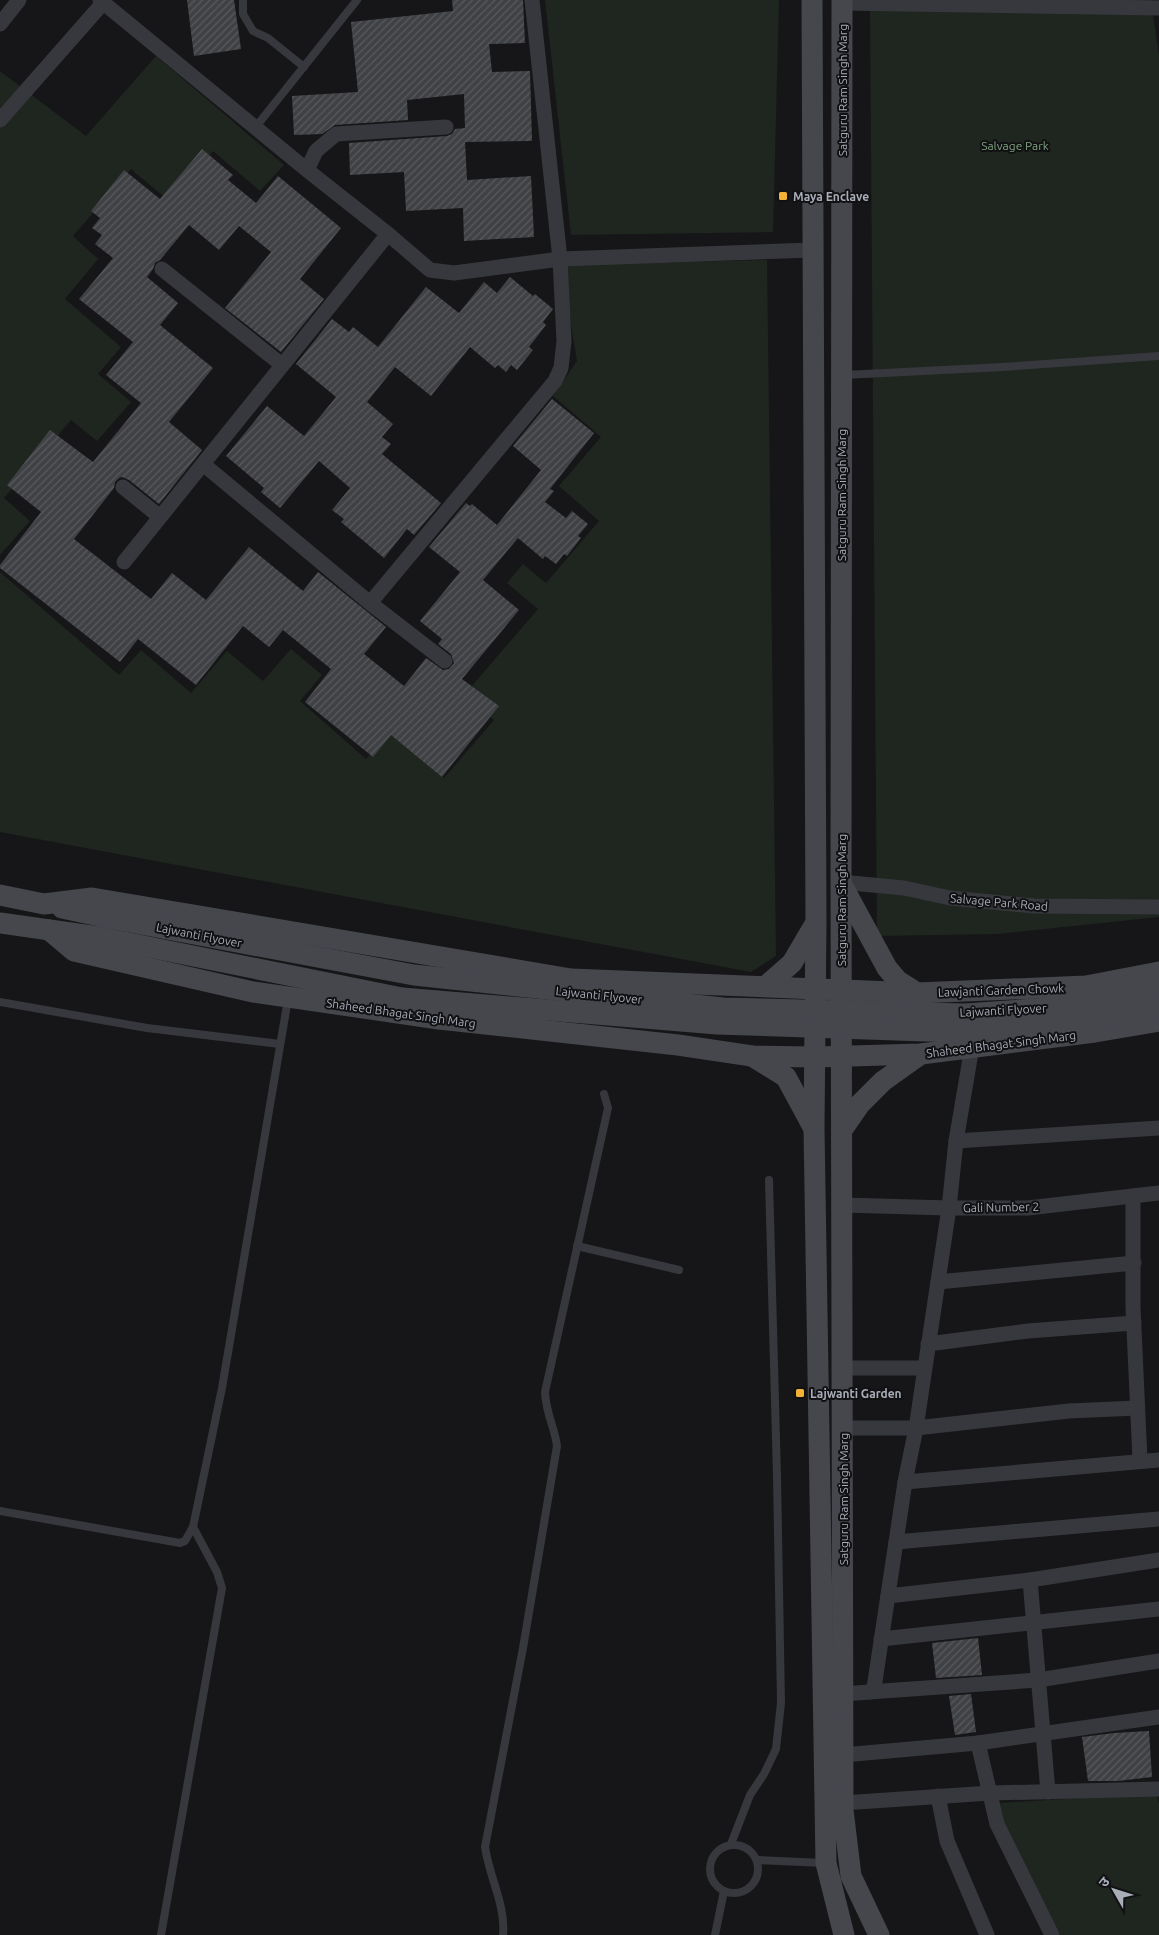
<svg xmlns="http://www.w3.org/2000/svg" width="1159" height="1935" font-family="Ubuntu,'Noto Sans Devanagari',sans-serif">
<defs>
<pattern id="building-hatch" width="6" height="6" patternUnits="userSpaceOnUse" patternTransform="scale(1.25)"><rect width="6" height="6" fill="#404145"/><path d="M-1 1l2-2M0 6l6-6M5 7l2-2" fill="none" stroke="#595a5e"/></pattern>
</defs>
<rect width="100%" height="100%" fill="#161618"/>
<g fill="#1e261f">
<polygon points="545,0 779,0 773,232 571,235"/>
<polygon points="955,0 1151,0 1159,56 1159,917 997,934 877,936 870,11"/>
<polygon points="156,56 284,165 260,191 213,151 169,201 131,169 73,236 98,259 65,299 121,347 98,374 131,402 97,441 71,420 4,498 30,521 0,555 0,71 86,136"/>
<polygon points="767,260 776,956 751,972 0,832 0,572 119,675 141,650 191,693 227,651 263,681 291,649 322,675 300,701 366,759 390,732 444,778 494,720 465,694 538,609 507,583 523,564 546,583 599,521 559,486 601,437 553,396 577,361 561,265"/>
<polygon points="1156,1793 1159,1803 1159,1935 1060,1935 1004,1823 1000,1803"/>
</g>
<g fill="url(#building-hatch)">
<polygon points="187,0 234,0 241,49 194,56"/>
<polygon points="452,0 523,0 525,43 489,44 492,72 530,71 532,141 465,142 467,180 531,176 534,237 464,241 463,208 406,211 404,172 350,175 349,143 447,136 452,134 455,129 465,128 464,94 407,100 408,120 335,125 322,134 294,135 292,96 358,92 351,22 453,11"/>
<polygon points="202,149 233,175 228,180 256,203 278,176 341,228 300,279 324,299 281,352 225,308 271,252 239,226 219,250 189,225 160,260 155,263 153,269 147,277 178,303 160,325 213,368 169,422 202,450 159,504 129,480 122,477 119,478 115,482 114,488 74,539 151,599 172,573 206,600 249,547 303,591 318,572 386,627 364,654 404,686 426,658 443,670 449,669 454,663 451,654 438,644 442,639 420,621 460,572 429,547 466,503 470,506 472,504 497,525 541,470 513,446 552,399 594,433 550,489 554,491 545,502 566,518 572,511 588,524 578,536 581,538 567,556 564,554 556,564 545,556 543,559 518,538 483,580 519,610 462,679 499,706 442,777 391,735 373,757 305,702 331,669 283,630 269,647 243,626 196,685 138,639 120,662 0,568 0,565 41,512 7,485 50,430 93,462 141,403 106,375 133,342 79,299 113,258 95,244 102,235 92,228 100,218 91,211 124,170 160,199"/>
<polygon points="510,277 533,296 535,294 553,309 543,322 546,325 529,347 533,350 517,370 511,365 506,372 498,365 495,368 470,347 431,396 395,367 367,402 393,424 382,437 391,444 382,454 441,503 414,535 407,529 384,558 341,522 344,519 332,510 350,488 319,461 280,508 261,492 264,488 226,456 267,406 304,436 336,397 296,364 332,319 349,332 353,327 378,347 426,287 459,313 484,282 497,293"/>
<polygon points="978,1638 982,1675 936,1678 932,1643"/>
<polygon points="971,1694 976,1732 955,1735 949,1696"/>
<polygon points="1149,1731 1152,1777 1118,1781 1088,1781 1082,1737 1114,1733"/>
</g>
<g fill="none" stroke-linecap="round" stroke-linejoin="round">
<g stroke="#37383d" stroke-width="8">
<polyline points="243,0 243,14 253,31 268,38 304,67"/>
<polyline points="255,128 357,0"/>
<polyline points="844,375 1003,367 1159,356"/>
<polyline points="0,1002 147,1028 280,1044"/>
<polyline points="577,1246 679,1270"/>
<polyline points="0,1511 180,1543 185,1541 193,1527 222,1388 288,999"/>
<polyline points="731,1844 750,1795 764,1774 776,1749 781,1703 777,1476 769,1180"/>
<circle cx="734" cy="1869" r="24"/>
<polyline points="757,1860 824,1863"/>
<polyline points="161,1935 222,1588 217,1572 193,1527"/>
<path d="M503,1935C506,1906 489,1876 485,1847L523,1648L557,1446C554,1425 546,1414 545,1392L608,1108L604,1094"/>
<polyline points="715,1935 724,1891"/>
</g>
<g stroke="#37383d" stroke-width="15">
<polyline points="100,0 307,170 388,234 430,270 454,273 560,259 813,250"/>
<polyline points="842,3 1159,8"/>
<polyline points="0,24 19,0"/>
<polyline points="0,120 103,3"/>
<polyline points="307,170 316,151 336,134 446,127"/>
<polyline points="162,269 282,365"/>
<polyline points="203,464 370,603 445,661"/>
<polyline points="123,487 160,517"/>
<polyline points="124,562 388,234"/>
<polyline points="370,603 555,381 561,368 564,341 560,259 532,0"/>
<polyline points="841,882 904,888 950,898 1034,906 1159,907"/>
<polyline points="956,1141 1159,1128"/>
<polyline points="1133,1196 1133,1307 1140,1460"/>
<polyline points="842,1205 949,1208 1028,1208 1159,1193"/>
<polyline points="938,1282 1134,1263"/>
<polyline points="928,1344 1028,1331 1134,1323"/>
<polyline points="842,1368 924,1368"/>
<polyline points="842,1428 916,1428 1069,1411 1137,1408"/>
<polyline points="905,1482 1159,1460"/>
<polyline points="896,1542 1159,1519"/>
<polyline points="1030,1580 1048,1792"/>
<polyline points="888,1596 1030,1580 1159,1560"/>
<polyline points="881,1639 1159,1609"/>
<polyline points="869,1692 1038,1680 1159,1661"/>
<polyline points="843,1694 869,1692 874,1688 905,1482 916,1428 949,1208 956,1141 972,1047"/>
<polyline points="978,1743 997,1824 1052,1935"/>
<polyline points="843,1755 978,1743 1159,1717"/>
<polyline points="938,1796 947,1841 987,1935"/>
<polyline points="843,1803 990,1793 1159,1789"/>
</g>
<g stroke="#45474d" stroke-width="21">
<polyline points="812,0 816,922 814,1128 826,1863 844,1935"/>
<polyline points="842,0 841,882 843,1810 851,1876 879,1935"/>
<polyline points="842,885 887,968 898,981 917,993"/>
<polyline points="0,895 44,904 92,898 571,979 917,993 1086,986 1159,972"/>
<polyline points="62,908 109,918"/>
<polyline points="0,923 99,937"/>
<polyline points="49,930 74,951 253,992 439,1019 678,1045 752,1056 815,1057 921,1054 1095,1032 1159,1021"/>
<polyline points="766,986 792,963 815,924"/>
<polyline points="752,1056 786,1077 813,1127"/>
<polyline points="842,1130 860,1104 883,1081 921,1054"/>
</g>
<g stroke="#45474d" stroke-width="21">
<polyline points="109,918 414,975 723,1008 965,1014 1091,1005 1159,990"/>
<polyline points="99,937 402,998 717,1024 956,1032 1093,1020 1159,1007"/>
</g>
</g>
<g fill="#f2b134" stroke="#111113" stroke-width="2">
<rect x="778" y="191" width="10" height="10" rx="2.5"/>
<rect x="795" y="1388" width="10" height="10" rx="2.5"/>
</g>
<g text-anchor="middle" dominant-baseline="central" stroke-width="4" stroke-linejoin="round" paint-order="stroke">
<g font-size="12" fill="#a8adb8" stroke="#111113">
<text transform="translate(842 90) rotate(-90)">Satguru Ram Singh Marg</text>
<text transform="translate(841 495) rotate(-90)">Satguru Ram Singh Marg</text>
<text transform="translate(841 900) rotate(-90)">Satguru Ram Singh Marg</text>
<text transform="translate(999 902) rotate(5)">Salvage Park Road</text>
<text transform="translate(199 935) rotate(11)">Lajwanti Flyover</text>
<text transform="translate(1001 990) rotate(-2)">Lawjanti Garden Chowk</text>
<text transform="translate(599 995) rotate(6)">Lajwanti Flyover</text>
<text transform="translate(1003 1010) rotate(-3)">Lajwanti Flyover</text>
<text transform="translate(401 1013) rotate(8)">Shaheed Bhagat Singh Marg</text>
<text transform="translate(1001 1044) rotate(-7)">Shaheed Bhagat Singh Marg</text>
<text transform="translate(1001 1207) rotate(-1)">Gali Number 2</text>
<text transform="translate(843 1499) rotate(-90)">Satguru Ram Singh Marg</text>
</g>
<g font-size="12" fill="#7fa381" stroke="#111113">
<text x="1015" y="145">Salvage Park</text>
</g>
<g font-size="12" font-weight="bold" fill="#a8adb8" stroke="#111113" text-anchor="start">
<text x="793" y="196">Maya Enclave</text>
<text x="810" y="1393">Lajwanti Garden</text>
</g>
</g>
<g transform="translate(1114 1890) rotate(309)" stroke="#111113" stroke-width="4" paint-order="stroke">
<path d="M0-4L9 19L0 12L-9 19Z" fill="#a8adb8"/>
<text y="-8" font-size="14" font-weight="bold" text-anchor="middle" fill="#a8adb8">उ</text>
</g>
</svg>
